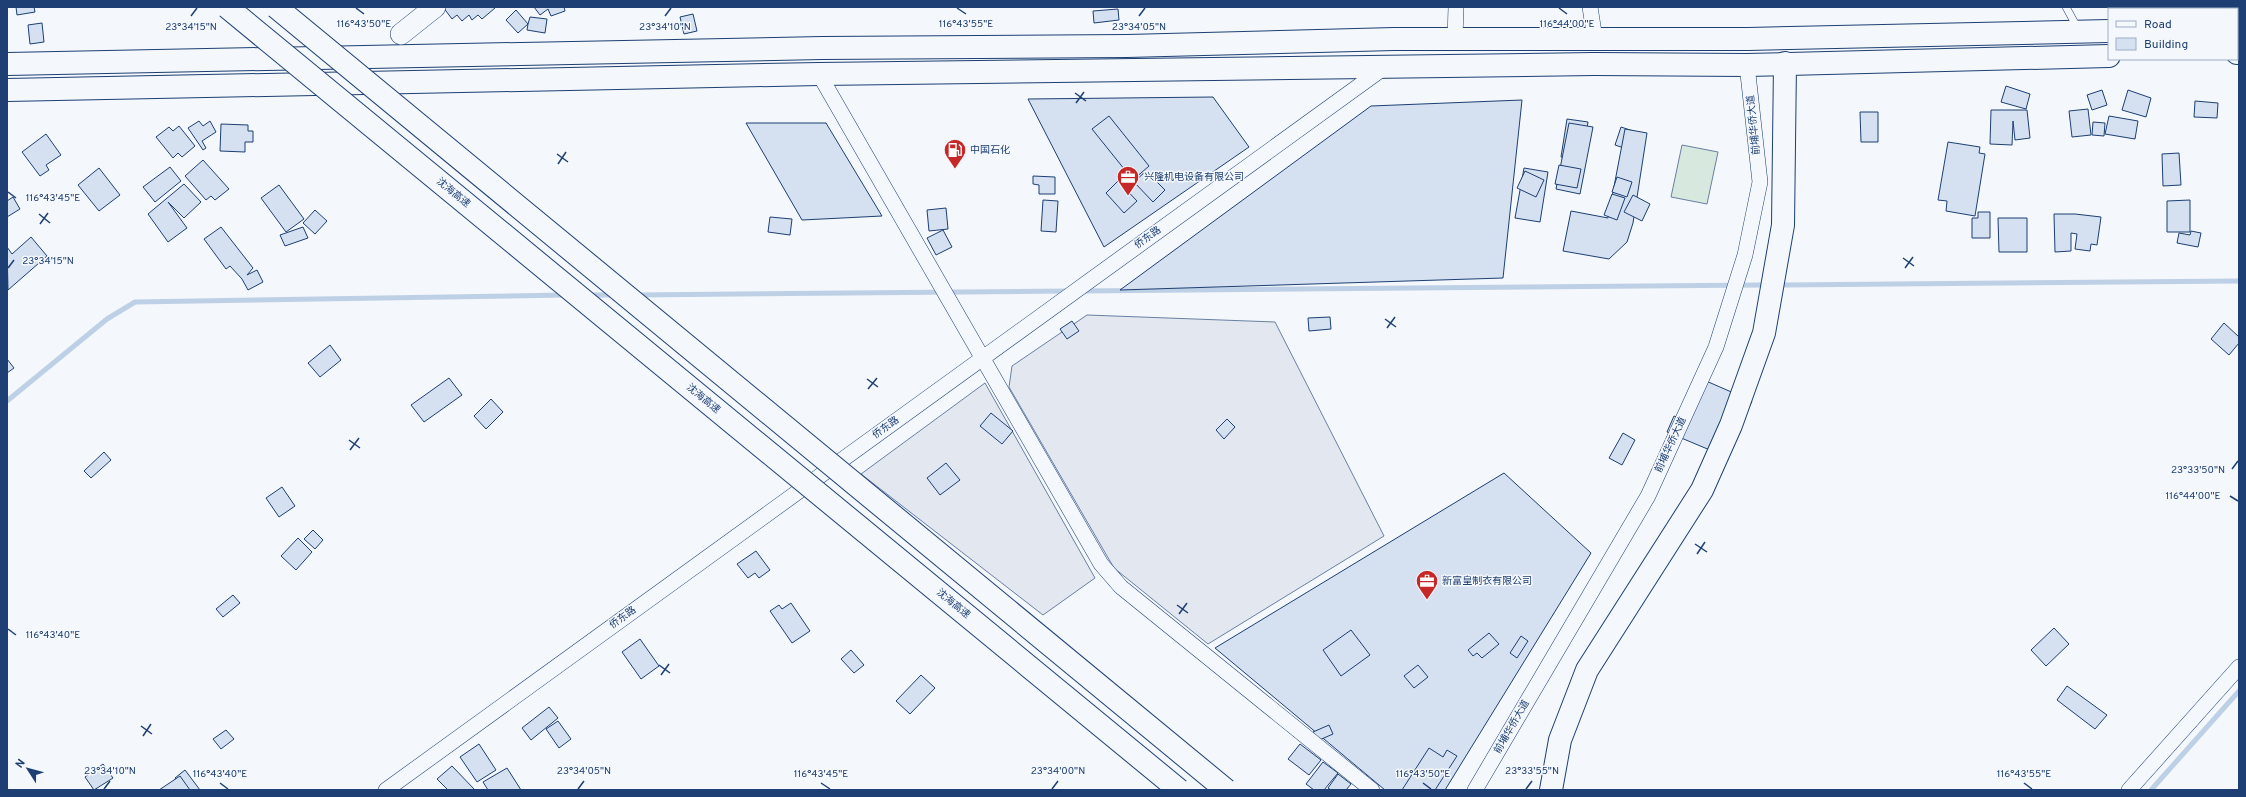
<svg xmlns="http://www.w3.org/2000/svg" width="2246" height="797" font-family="Overpass,'Noto Sans SC',sans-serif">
<rect width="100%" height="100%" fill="#f4f7fb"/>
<polygon fill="#d7e8df" stroke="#687fa3" points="1682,145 1718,152 1707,204 1671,197"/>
<g fill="#e3e8f0" stroke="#687fa3">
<polygon points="1087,315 1275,322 1384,536 1208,644 1114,568 1009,387 1012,366"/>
<polygon points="985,383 1095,578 1043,615 861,474"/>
</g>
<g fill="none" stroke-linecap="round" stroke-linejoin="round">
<g stroke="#bed0e5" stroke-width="5">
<polyline points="1784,285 2239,281"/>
<polyline points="1082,291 1761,285"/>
<polyline points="588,295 614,295"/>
<polyline points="636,295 1068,291"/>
<polyline points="7,401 107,319 135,302 566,295"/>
<polyline points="2151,790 2239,691"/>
</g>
</g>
<g fill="#d5e0f0" stroke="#1d3f73">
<polygon points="16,7 34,7 35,12 17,15"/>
<polygon points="443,7 494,7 495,8 482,19 478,15 472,20 469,15 462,21 457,15 452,19"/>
<polygon points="534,7 564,7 565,11 551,16 548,9 540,15"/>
<polygon points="1118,9 1119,20 1094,23 1093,11"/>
<polygon points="516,10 528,24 530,17 547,19 545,33 527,30 528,24 518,33 506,20"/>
<polygon points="693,14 697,31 684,34 680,17"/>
<polygon points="42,23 44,42 30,44 28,25"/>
<polygon points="2006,86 2030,94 2026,109 2001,102"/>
<polygon points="2102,90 2107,105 2092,110 2087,95"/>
<polygon points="2128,90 2151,98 2146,117 2122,110"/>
<polygon points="1213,97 1249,147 1104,247 1028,99"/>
<polygon points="1522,100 1503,278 1120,290 1371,106"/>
<polygon points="2195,101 2218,103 2217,118 2194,117"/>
<polygon points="2088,109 2091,135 2072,137 2069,111"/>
<polygon points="1991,110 2027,110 2030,138 2015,140 2013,121 2012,145 1990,144"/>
<polygon points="1860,112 1878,112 1878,142 1861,142"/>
<polygon points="1109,116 1149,166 1133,180 1092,129"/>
<polygon points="2109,116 2138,121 2135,139 2105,134"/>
<polygon points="1567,119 1588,122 1582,160 1561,157"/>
<polygon points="199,121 203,126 210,121 216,132 202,141 206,148 203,150 188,128"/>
<polygon points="2093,122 2105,123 2104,136 2092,135"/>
<polygon points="746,123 826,123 882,216 802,220"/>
<polygon points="1569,123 1593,127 1580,194 1556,189"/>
<polygon points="221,124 248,125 248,131 253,131 253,142 245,142 245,152 220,151"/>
<polygon points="179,126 195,146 182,157 178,153 173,158 156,137 169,127 173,131"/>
<polygon points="1621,127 1642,134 1636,152 1615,145"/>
<polygon points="1625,129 1647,133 1633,223 1627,242 1609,259 1563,251 1571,211 1608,218"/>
<polygon points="46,134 61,155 46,165 49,170 40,176 22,152"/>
<polygon points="1948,142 1980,147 1979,153 1985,154 1975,216 1946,211 1947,201 1938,200"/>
<polygon points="2179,153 2181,185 2163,186 2162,154"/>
<polygon points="203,160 229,189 215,200 211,196 206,200 185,176"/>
<polygon points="1559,165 1581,169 1577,188 1555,184"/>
<polygon points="170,167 181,181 155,202 143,187"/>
<polygon points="99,168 120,195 99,211 78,185"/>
<polygon points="1524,168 1548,172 1540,222 1515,218"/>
<polygon points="1146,171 1165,190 1153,202 1134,182"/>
<polygon points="1525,171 1544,180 1536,197 1517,188"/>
<polygon points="1033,176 1055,177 1055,194 1039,194 1039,185 1033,184"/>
<polygon points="1617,177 1632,182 1627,197 1612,192"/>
<polygon points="1118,181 1137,201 1124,213 1106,193"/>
<polygon points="184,184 201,202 184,218 168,202 187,228 168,242 148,214"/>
<polygon points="279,185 304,219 286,232 261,198"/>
<polygon points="1612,194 1625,198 1617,220 1604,215"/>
<polygon points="1633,195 1650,204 1642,221 1624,212"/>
<polygon points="13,197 20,209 7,217 7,201"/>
<polygon points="1043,200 1058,201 1056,232 1041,231"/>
<polygon points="2190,200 2190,232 2167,232 2167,201"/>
<polygon points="946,208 948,229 929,231 927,210"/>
<polygon points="315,210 327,221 315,234 303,223"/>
<polygon points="1978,212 1990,212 1990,238 1972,238 1972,218 1978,218"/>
<polygon points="2054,214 2075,214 2101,217 2097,245 2091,244 2090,251 2075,249 2077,234 2071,233 2071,251 2055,252"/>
<polygon points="770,217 792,219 790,235 768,232"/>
<polygon points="1998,218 2027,218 2027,252 1999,252"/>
<polygon points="221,227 253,268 247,275 257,270 263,282 248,290 242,279 230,266 226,269 204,239"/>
<polygon points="303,227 308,238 285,246 280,235"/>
<polygon points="943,230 952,247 936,255 927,238"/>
<polygon points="2191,231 2201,233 2198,247 2177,243 2179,233 2190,235"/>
<polygon points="31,237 47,256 8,290 7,247 12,254"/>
<polygon points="1330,317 1331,329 1309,331 1308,318"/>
<polygon points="1072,321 1079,331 1067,339 1060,329"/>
<polygon points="2224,323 2239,337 2239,343 2229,355 2211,339"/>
<polygon points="330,345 341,360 320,377 308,363"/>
<polygon points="7,359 14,368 7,373"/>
<polygon points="1697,377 1752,401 1729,452 1717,453 1667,432 1674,416 1679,418"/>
<polygon points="449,378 462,395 424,422 411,405"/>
<polygon points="491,399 503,412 486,429 474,416"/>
<polygon points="991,413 1013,431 1002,444 980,426"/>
<polygon points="1227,419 1235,427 1224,439 1216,430"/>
<polygon points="1623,433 1635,440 1622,465 1609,458"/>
<polygon points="104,452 111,460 91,478 84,471"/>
<polygon points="946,463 960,480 940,495 927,478"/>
<polygon points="1504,473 1591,553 1445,790 1385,790 1215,648"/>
<polygon points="282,487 295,506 279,517 266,498"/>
<polygon points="313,530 323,540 315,549 304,539"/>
<polygon points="298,538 312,552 296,570 281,556"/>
<polygon points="756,551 770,570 759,578 755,573 748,578 737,564"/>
<polygon points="233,595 240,603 223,617 216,609"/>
<polygon points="791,603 810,631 792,643 770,611 779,605 782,609"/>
<polygon points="2054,628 2069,644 2046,666 2031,650"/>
<polygon points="1351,630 1370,655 1341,676 1323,650"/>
<polygon points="1489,633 1499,644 1482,658 1477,653 1473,656 1468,650"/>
<polygon points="1521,636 1528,641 1517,658 1510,653"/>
<polygon points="640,639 659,666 641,679 622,652"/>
<polygon points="851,650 864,665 854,673 841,659"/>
<polygon points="1418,665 1428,677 1414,688 1404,676"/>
<polygon points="921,675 935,688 910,714 896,701"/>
<polygon points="2067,686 2107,715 2095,729 2057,700"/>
<polygon points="549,707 558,718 531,740 522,728"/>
<polygon points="558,721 571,739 559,748 546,729"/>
<polygon points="1329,725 1333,734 1317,741 1313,732"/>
<polygon points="226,730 234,739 221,749 213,739"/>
<polygon points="479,744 496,770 477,782 460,757"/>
<polygon points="1300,744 1321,760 1309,775 1288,759"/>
<polygon points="1429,748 1443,757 1447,750 1457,756 1435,790 1402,790"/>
<polygon points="1323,762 1338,773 1324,790 1314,790 1306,784"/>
<polygon points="103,764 113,778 94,790 85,777"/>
<polygon points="452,766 475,790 448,790 437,779"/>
<polygon points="507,768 521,790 488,790 483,782"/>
<polygon points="185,770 200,790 185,790 175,778"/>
<polygon points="1338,774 1351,784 1346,790 1331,790 1328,788"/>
<polygon points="180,776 190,790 159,790"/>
</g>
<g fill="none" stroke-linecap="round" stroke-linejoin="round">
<g stroke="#1d3f73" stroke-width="8">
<polyline id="lane" points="2066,7 2078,29"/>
</g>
<g stroke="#1d3f73" stroke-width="16">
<g id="street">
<polyline points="1590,7 1595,39"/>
<polyline points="2205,7 2206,9"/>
<polyline points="1455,39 1456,7"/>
<polyline points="819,74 1101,564 1121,587 1372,790"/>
<polyline points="386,790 1385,67"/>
<polyline points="1475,790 1648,496 1716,347 1745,255 1760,182 1747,65"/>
<polyline points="2129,790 2239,667"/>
</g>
</g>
<g stroke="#1d3f73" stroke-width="22">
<polyline id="secondary" points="401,34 435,7"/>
</g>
<g stroke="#1d3f73" stroke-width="24">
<g id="primary">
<polyline points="2237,29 2239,29"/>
<polyline points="2237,53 2239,53"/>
<polyline points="7,64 822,48 1127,46 1394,39 1748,39 2109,31"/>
<polyline points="7,90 819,74 1594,64 1747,65 2109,56"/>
</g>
</g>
<g stroke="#1d3f73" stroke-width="24">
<polyline id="highway" points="1551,790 1560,740 1587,670 1702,490 1731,425 1764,333 1783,225 1785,63"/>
</g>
<use href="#lane" stroke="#f4f7fb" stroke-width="7"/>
<use href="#street" stroke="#f4f7fb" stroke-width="15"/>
<use href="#secondary" stroke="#f4f7fb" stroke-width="21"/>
<use href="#primary" stroke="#f4f7fb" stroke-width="22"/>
<use href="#highway" stroke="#f4f7fb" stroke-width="22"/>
<g stroke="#1d3f73" stroke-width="24" stroke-linecap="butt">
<g id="highway-bridge">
<polyline points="227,7 1179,790"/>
<polyline points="276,7 1226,790"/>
</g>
</g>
<use href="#highway-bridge" stroke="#f4f7fb" stroke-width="22"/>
</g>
<path fill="none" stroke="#1d3f73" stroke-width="1.5" d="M356,8L364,14M957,8L966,14M1559,8L1567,14M191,16L197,8M665,16L671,8M1139,16L1145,8M1075,93L1086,101M1076,103L1084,92M557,154L568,162M558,164L566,152M8,192L16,198M39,214L50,223M40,224L48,213M1903,258L1914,266M8,268L14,260M1905,268L1913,257M1385,319L1396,327M1387,328L1395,317M867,379L878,387M868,389L877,378M349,440L360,448M350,450L359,438M2232,469L2238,461M2230,496L2238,501M1695,544L1707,552M1697,554L1705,542M1177,605L1188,613M1179,614L1187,603M8,629L16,635M659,665L670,673M661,675L669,664M141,726L152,734M143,736L151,724M220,783L228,789M821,783L830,789M1423,783L1431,789M2024,783L2032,789M104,789L110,781M578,789L584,781M1052,789L1058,781M1526,789L1532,781"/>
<defs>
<g id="fuel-pin" transform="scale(1.15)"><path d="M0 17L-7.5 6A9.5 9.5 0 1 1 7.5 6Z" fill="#c62828" stroke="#f4f7fb"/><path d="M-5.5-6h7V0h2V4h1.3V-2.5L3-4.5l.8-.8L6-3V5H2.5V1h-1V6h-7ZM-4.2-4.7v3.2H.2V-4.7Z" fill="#fff"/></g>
<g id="office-pin" transform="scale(1.15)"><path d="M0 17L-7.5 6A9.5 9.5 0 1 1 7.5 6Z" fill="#c62828" stroke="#f4f7fb"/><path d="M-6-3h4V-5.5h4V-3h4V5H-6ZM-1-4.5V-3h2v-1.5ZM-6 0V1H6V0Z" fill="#fff"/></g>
</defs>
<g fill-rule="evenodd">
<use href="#fuel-pin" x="955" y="150"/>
<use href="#office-pin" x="1128" y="177"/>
<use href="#office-pin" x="1427" y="581"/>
</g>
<g text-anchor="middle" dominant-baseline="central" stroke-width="3" stroke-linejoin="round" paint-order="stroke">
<g font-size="10" fill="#1d3f73" stroke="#f4f7fb">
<text transform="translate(1754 125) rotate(-96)">前埔华侨大道</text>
<text transform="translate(453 193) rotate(39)">沈海高速</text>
<text transform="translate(1148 238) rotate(-36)">侨东路</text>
<text transform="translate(703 399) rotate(39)">沈海高速</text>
<text transform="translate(886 428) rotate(-36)">侨东路</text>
<text transform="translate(1671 445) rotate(-65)">前埔华侨大道</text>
<text transform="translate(953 604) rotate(39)">沈海高速</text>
<text transform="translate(623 618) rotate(-36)">侨东路</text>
<text transform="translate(1512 727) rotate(-60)">前埔华侨大道</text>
</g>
<g font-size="10" fill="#1d3f73" stroke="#f4f7fb" text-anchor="start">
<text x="970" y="150">中国石化</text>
<text x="1144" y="177">兴隆机电设备有限公司</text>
<text x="1442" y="581">新富皇制衣有限公司</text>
</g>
</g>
<g font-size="10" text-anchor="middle" fill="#1d3f73" stroke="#f4f7fb" stroke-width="3" stroke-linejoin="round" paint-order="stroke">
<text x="364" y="27">116°43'50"E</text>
<text x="966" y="27">116°43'55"E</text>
<text x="1567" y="27">116°44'00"E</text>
<text x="1139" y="30">23°34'05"N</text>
<text x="191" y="30">23°34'15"N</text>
<text x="665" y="30">23°34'10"N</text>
<text x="53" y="201">116°43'45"E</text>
<text x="48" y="264">23°34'15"N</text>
<text x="2198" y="473">23°33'50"N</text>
<text x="2193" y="499">116°44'00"E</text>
<text x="53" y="638">116°43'40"E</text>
<text x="110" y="774">23°34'10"N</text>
<text x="584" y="774">23°34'05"N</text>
<text x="1058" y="774">23°34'00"N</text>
<text x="1532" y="774">23°33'55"N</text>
<text x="220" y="777">116°43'40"E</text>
<text x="821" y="777">116°43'45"E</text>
<text x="1423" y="777">116°43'50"E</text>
<text x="2024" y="777">116°43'55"E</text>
</g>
<rect width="2246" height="797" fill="none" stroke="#1d3f73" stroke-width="16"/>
<rect x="2108" y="8" width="130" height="52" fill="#f4f7fb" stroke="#9eadc5"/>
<rect x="2116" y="21" width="20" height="6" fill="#f4f7fb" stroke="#9eadc5"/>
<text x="2144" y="28" font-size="12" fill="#1d3f73">Road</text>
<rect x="2116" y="38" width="20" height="12" fill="#d5e0f0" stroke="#9eadc5"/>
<text x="2144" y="48" font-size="12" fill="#1d3f73">Building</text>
<g transform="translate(28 769) rotate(306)" stroke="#f4f7fb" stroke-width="3" paint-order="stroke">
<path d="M0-3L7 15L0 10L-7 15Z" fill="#1d3f73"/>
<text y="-6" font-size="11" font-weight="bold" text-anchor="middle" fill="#1d3f73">N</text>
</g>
</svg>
